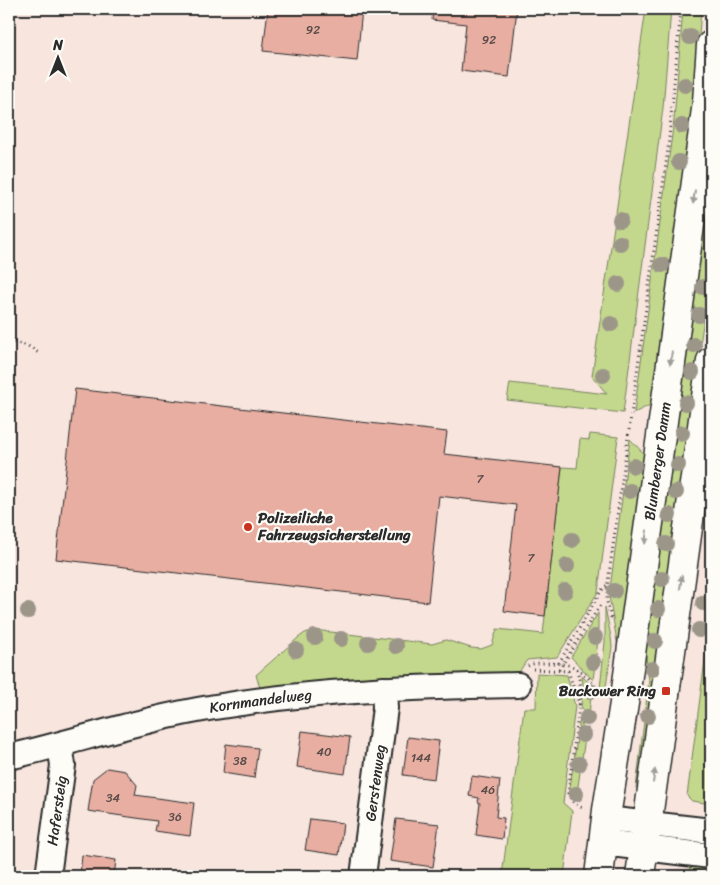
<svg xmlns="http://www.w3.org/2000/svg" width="720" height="885" font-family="Sriracha,sans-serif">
<rect width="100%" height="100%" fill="#f7e5de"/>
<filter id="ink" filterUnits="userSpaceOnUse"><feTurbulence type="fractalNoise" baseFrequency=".02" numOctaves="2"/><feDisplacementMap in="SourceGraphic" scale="10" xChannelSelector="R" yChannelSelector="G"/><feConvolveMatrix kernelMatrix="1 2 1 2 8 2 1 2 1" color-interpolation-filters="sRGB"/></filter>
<g filter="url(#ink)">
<g fill="#c3d88d" stroke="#77825c">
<polygon points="646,9 671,9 663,108 623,413 507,400 510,383 607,394 592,376"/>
<polygon points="683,9 701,9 695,89 654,403 634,413 674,120"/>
<polygon points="711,168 711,274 698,357 641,789 636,788 649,680 645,649"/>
<polygon points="590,434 618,437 598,592 557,657 527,660 517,675 261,691 256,675 298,638 305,633 314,630 432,644 446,640 471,648 481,649 492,645 497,629 543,634 562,467 577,468 580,439 589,440"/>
<polygon points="630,439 646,456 604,758 602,757 618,647 609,596"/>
<polygon points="605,607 611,637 612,647 605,693 600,688 605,642"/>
<polygon points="598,613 598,640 593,680 571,657"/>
<polygon points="711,615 711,804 692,801 687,796"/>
<polygon points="537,673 567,675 575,706 563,803 572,811 564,876 502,876 524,708 536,708"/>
<polygon points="582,676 592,686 588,724 581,706 583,684"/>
<polygon points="580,718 585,738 576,800 572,799 570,787"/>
<polygon points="691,865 711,867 711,876 687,876"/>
</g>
<g fill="#e8aea2" stroke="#2b2b2b">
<polygon points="268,9 362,9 357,61 263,51"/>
<polygon points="433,9 517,9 509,77 461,71 466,24 432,20"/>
<polygon points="75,389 447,432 444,454 562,467 545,616 504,611 516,505 439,496 428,602 56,559"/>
<polygon points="302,731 350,737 345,774 297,767"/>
<polygon points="408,737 439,741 434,779 403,775"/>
<polygon points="226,744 258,748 254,778 223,773"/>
<polygon points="107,768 125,771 137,785 135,795 194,803 190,836 155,831 157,821 88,811 93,779"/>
<polygon points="472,776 500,780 496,817 504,818 502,839 476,835 480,803 478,802 479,798 469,796"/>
<polygon points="310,819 343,823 339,855 305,850"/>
<polygon points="396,819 439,824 433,867 390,861"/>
<polygon points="82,855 116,860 114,876 80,876"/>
</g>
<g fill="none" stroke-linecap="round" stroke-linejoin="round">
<g stroke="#2b2b2b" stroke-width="28">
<g id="street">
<path id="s1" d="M9,757C78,741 145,718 215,707C316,690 416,687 518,685"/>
<polyline points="606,819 711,831"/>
<polyline points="603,843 711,856"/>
<path id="s2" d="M48,876L63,765L60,745"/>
<path id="s3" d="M363,876L385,708L384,689"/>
</g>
</g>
<g stroke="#2b2b2b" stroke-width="31">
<g id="secondary">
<path id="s4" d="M599,876L607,810L625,697L707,102L711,45"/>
<polyline points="640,876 711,361"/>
</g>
</g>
<g stroke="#2b2b2b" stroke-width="3" stroke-dasharray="1 4" stroke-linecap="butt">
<polyline points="9,341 28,346 40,354"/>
<polyline points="611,618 607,602 607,589 668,149 681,9"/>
<polyline points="559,663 601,591 607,585"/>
<path d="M528,666C533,663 540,663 546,663C578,663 582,670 601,693"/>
<polyline points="533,669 568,671 589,734"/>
<path d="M577,669L581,688L579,708L568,793C571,801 575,806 584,808"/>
<polyline points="559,670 601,604"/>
</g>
<use href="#street" stroke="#fdfcf7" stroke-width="24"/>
<use href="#secondary" stroke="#fdfcf7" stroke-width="28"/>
</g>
<g fill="#9c9689">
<circle cx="690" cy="37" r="8"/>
<circle cx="685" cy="85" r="8"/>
<circle cx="682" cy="126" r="8"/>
<circle cx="679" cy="162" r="8"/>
<circle cx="620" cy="220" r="8"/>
<circle cx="620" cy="243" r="8"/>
<circle cx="662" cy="265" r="8"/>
<circle cx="618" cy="284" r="8"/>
<circle cx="703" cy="287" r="8"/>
<circle cx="699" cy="315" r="8"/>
<circle cx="611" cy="324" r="8"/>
<circle cx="694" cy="345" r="8"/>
<circle cx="692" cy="372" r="8"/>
<circle cx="603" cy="375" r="8"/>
<circle cx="686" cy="403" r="8"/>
<circle cx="682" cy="433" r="8"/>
<circle cx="678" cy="465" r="8"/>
<circle cx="634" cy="466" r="8"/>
<circle cx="630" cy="491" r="8"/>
<circle cx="676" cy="492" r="8"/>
<circle cx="669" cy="515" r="8"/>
<circle cx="572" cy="540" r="8"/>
<circle cx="666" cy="544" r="8"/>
<circle cx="567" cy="566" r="8"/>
<circle cx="662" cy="579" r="8"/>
<circle cx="565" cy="591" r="8"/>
<circle cx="614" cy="591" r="8"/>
<circle cx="703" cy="603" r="8"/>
<circle cx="658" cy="609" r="8"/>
<circle cx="28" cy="611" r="8"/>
<circle cx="699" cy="630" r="8"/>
<circle cx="315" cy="637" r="8"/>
<circle cx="595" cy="637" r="8"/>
<circle cx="341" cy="639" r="8"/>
<circle cx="655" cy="641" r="8"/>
<circle cx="368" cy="643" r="8"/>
<circle cx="396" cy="646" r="8"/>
<circle cx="296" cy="650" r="8"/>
<circle cx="593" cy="662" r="8"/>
<circle cx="652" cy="669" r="8"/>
<circle cx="590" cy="691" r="8"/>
<circle cx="648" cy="716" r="8"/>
<circle cx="587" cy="718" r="8"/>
<circle cx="583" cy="735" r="8"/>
<circle cx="579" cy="764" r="8"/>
<circle cx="576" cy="794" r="8"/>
</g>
<defs><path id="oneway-solid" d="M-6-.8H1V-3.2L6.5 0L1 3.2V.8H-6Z" transform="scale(1.25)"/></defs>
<g fill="#9e9e9b">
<use href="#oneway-solid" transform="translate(694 197) rotate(98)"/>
<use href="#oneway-solid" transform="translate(671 358) rotate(98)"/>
<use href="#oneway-solid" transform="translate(646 537) rotate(98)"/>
<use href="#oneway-solid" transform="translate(681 582) rotate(-82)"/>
<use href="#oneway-solid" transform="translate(654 776) rotate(-82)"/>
</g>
</g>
<g fill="#c8321e" stroke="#fdfcf7" stroke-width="2">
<circle cx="248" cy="527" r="5"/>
<rect x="661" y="686" width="10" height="10" rx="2.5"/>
</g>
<g text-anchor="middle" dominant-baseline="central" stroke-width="4.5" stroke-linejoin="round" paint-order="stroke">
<g font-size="12" fill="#5a4c49">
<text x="313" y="30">92</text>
<text x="489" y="40">92</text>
<text x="480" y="479">7</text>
<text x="531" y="558">7</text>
<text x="324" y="752">40</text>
<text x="421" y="758">144</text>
<text x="240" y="761">38</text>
<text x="488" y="790">46</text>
<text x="113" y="798">34</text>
<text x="175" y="817">36</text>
</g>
<g font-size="15" fill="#2b2b2b" stroke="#fdfcf7">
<text stroke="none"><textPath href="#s4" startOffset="419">Blumberger Damm</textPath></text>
<text stroke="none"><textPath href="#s1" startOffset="258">Kornmandelweg</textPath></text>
<text stroke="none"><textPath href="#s3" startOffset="94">Gerstenweg</textPath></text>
<text stroke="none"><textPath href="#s2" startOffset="66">Hafersteig</textPath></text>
</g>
<g font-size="15" font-weight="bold" fill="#2b2b2b" stroke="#fdfcf7" text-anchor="start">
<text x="258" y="518">Polizeiliche<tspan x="258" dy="17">Fahrzeugsicherstellung</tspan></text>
<text x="656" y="691" text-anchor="end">Buckower Ring</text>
</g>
</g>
<rect width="720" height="885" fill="none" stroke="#fdfcf7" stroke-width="30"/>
<rect x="15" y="15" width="690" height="855" fill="none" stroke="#2b2b2b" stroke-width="2" filter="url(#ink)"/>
<g transform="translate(58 58)" stroke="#fdfcf7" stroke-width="4" paint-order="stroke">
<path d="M0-4L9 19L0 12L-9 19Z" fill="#2b2b2b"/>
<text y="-8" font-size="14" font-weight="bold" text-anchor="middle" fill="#2b2b2b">N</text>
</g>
</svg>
